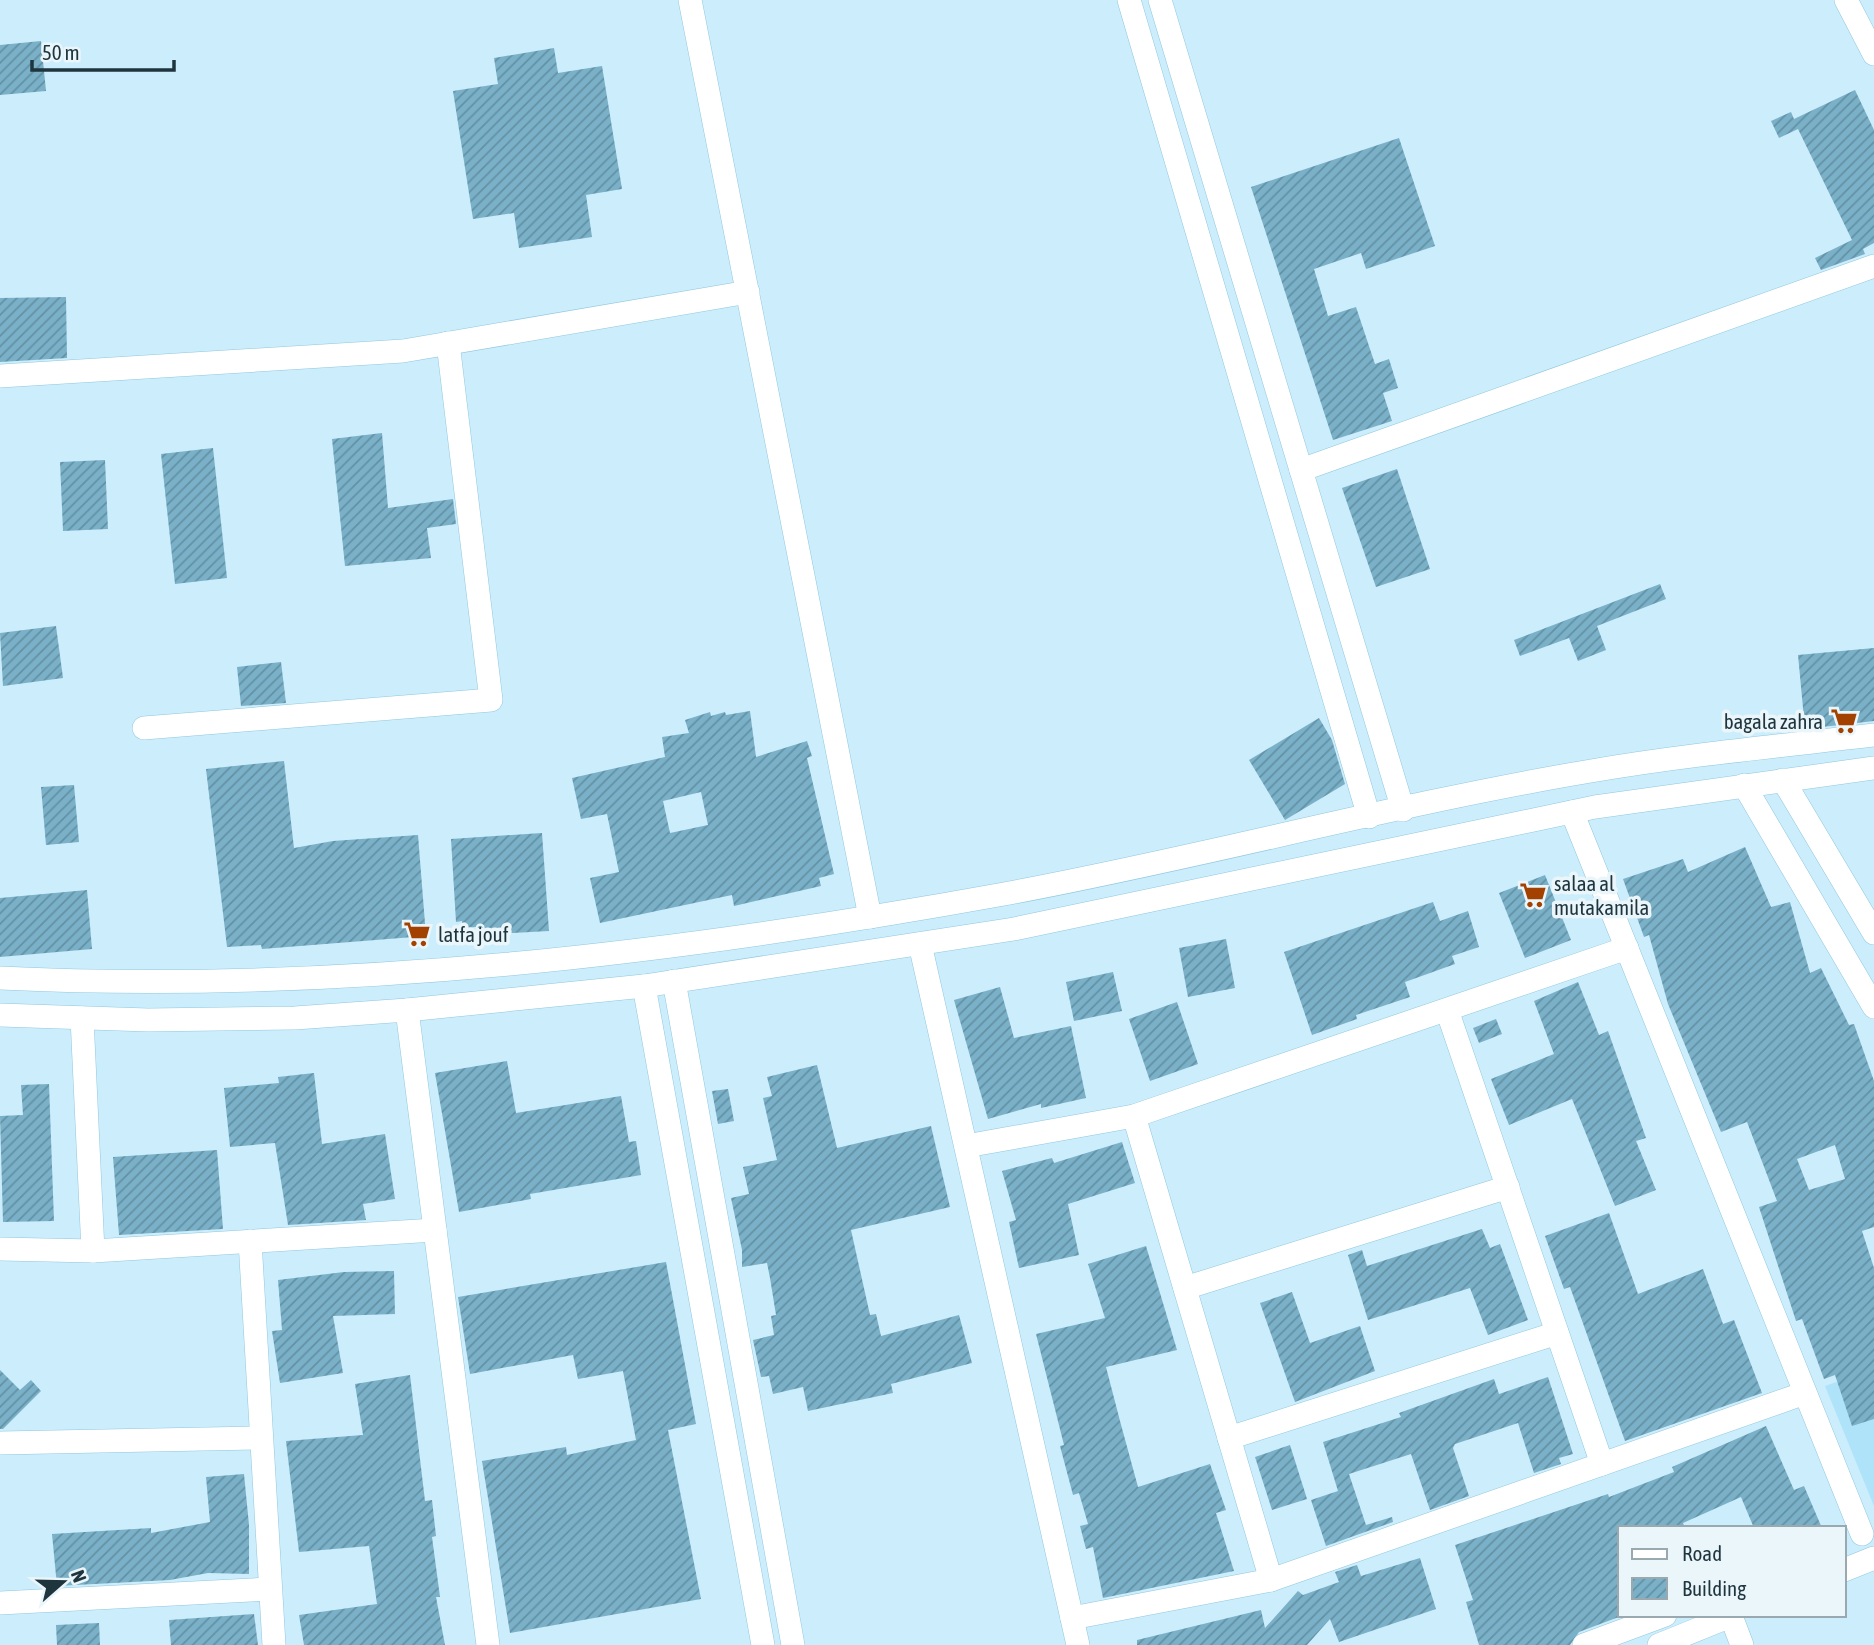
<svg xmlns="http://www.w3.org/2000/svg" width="1874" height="1645" font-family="'Asap Condensed',sans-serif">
<defs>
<pattern id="building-hatch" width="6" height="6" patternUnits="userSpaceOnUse" patternTransform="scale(1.75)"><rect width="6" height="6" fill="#7ab1c8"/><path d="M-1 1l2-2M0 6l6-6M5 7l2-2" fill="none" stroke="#6391a4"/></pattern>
</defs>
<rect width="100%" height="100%" fill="#ccedfb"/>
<polygon fill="#afe3f9" points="1874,1369 1874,1506 1825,1386"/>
<g fill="url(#building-hatch)" fill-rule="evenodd">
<polygon points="41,41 46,91 0,95 0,45"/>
<polygon points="554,48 558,73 602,66 622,189 586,195 592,237 519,248 514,213 473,219 453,91 498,84 494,58"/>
<polygon points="1855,90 1874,130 1874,243 1863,249 1865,254 1821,270 1815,258 1852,240 1798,129 1779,138 1771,121 1791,112 1794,119"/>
<polygon points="1399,138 1435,246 1366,269 1361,253 1314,269 1328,316 1356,307 1375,364 1389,359 1398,388 1383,393 1392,421 1333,440 1251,187"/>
<polygon points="66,297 67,358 0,362 0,298"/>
<polygon points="382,433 388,508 453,499 456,524 427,528 431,558 345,566 332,439"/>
<polygon points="213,448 227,578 175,584 161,454"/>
<polygon points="105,460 108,529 63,531 60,462"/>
<polygon points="1397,469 1430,569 1376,587 1342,488"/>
<polygon points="1660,584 1666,599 1597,626 1606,650 1578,661 1569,638 1520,656 1514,640"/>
<polygon points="56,626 63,678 3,686 0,633"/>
<polygon points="1874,648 1874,721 1805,729 1798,655"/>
<polygon points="281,662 286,703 241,706 237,667"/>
<path d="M750,711L756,757L807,741L812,756L807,758L834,874L819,878L821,886L734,906L732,895L600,923L590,878L619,872L607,814L581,819L572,778L665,757L662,737L689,733L685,720L710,712L711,716L725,712L726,715ZM701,792L708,825L670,833L663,801Z"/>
<polygon points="1319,718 1332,740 1345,784 1285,820 1249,760"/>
<polygon points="284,761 294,848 333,841 418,835 426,936 262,949 261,945 227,947 206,769"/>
<polygon points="74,785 79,842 46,845 41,787"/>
<polygon points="542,833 549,931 477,935 476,927 462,928 462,921 456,922 451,839"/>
<path d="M1745,847L1771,907L1790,902L1810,973L1821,968L1849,1025L1854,1024L1874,1081V1227L1862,1231L1874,1268V1419L1852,1426L1835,1375L1824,1379L1802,1319L1796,1321L1759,1207L1777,1201L1747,1122L1721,1132L1668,1004L1649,935L1644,937L1623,879L1683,859L1688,872ZM1835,1145L1845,1179L1809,1190L1797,1159Z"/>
<polygon points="1545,875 1571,940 1525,958 1499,893"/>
<polygon points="87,890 92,949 0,957 0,898"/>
<polygon points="1433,902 1440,921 1468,911 1479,947 1452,956 1455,964 1405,982 1410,997 1356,1015 1357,1019 1312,1035 1284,952"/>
<polygon points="1226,939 1235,988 1188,997 1179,948"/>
<polygon points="1113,972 1122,1011 1074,1021 1066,982"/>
<polygon points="1578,982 1599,1035 1608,1031 1646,1138 1636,1141 1656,1190 1615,1206 1572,1099 1509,1125 1491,1079 1554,1054 1534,1001"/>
<polygon points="1000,987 1014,1038 1071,1026 1086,1098 1041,1108 1041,1104 988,1119 954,1000"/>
<polygon points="1177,1002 1198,1064 1150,1081 1129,1019"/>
<polygon points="1496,1019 1502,1034 1479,1043 1473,1028"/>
<polygon points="507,1061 516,1113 621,1096 629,1142 636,1141 641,1175 530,1194 531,1199 459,1212 435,1073"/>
<polygon points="817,1065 837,1148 931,1126 950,1207 851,1230 870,1315 876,1314 881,1336 959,1315 972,1363 891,1384 893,1393 808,1411 803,1387 773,1394 769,1376 761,1377 753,1340 774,1335 771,1316 776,1315 770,1278 767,1263 742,1267 742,1250 731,1198 749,1194 743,1167 777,1160 763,1098 772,1096 767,1077"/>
<polygon points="314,1073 322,1144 385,1134 395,1199 363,1204 366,1220 288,1225 275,1143 230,1147 224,1088 279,1083 278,1077"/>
<polygon points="49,1084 54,1221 3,1222 0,1116 23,1115 21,1085"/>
<polygon points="728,1089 734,1121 718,1124 712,1091"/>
<polygon points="1122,1142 1135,1183 1068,1204 1079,1255 1019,1268 1009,1222 1016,1220 1002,1171 1052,1158 1054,1163"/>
<polygon points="217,1150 223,1229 119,1235 113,1157"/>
<polygon points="1609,1213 1638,1294 1703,1269 1723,1324 1734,1320 1762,1393 1625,1441 1570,1287 1564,1289 1545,1236"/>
<polygon points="1482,1229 1490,1248 1500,1244 1528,1320 1488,1335 1470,1288 1368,1320 1348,1255 1362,1250 1367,1266"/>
<polygon points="1146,1246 1177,1350 1106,1367 1120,1421 1138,1487 1210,1464 1226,1510 1216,1513 1234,1571 1103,1598 1093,1547 1086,1549 1080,1526 1088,1524 1079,1493 1073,1495 1060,1446 1064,1445 1036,1334 1105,1318 1088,1264"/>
<polygon points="666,1262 696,1424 668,1430 701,1599 510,1633 482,1461 566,1447 567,1455 636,1440 623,1371 578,1379 573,1355 470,1374 458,1297"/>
<polygon points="394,1271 395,1314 333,1316 343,1373 280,1383 272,1331 282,1330 278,1280 344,1272"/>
<polygon points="1292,1292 1310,1343 1360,1326 1375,1371 1295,1402 1260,1303"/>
<polygon points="0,1370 20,1390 31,1380 41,1391 3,1429 0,1429"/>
<polygon points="410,1375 425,1501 432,1500 436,1536 432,1537 440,1597 436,1597 445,1645 304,1645 299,1615 377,1604 369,1546 299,1552 286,1441 363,1435 355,1384"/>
<polygon points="1548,1377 1573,1454 1559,1458 1561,1464 1534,1473 1518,1423 1455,1444 1453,1448 1469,1496 1430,1510 1411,1454 1349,1474 1366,1525 1392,1517 1393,1522 1326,1546 1311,1500 1338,1491 1323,1442 1401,1417 1399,1413 1494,1379 1499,1394"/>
<polygon points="1766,1426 1794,1490 1804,1486 1822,1528 1754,1528 1741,1497 1683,1523 1685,1528 1620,1528 1620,1615 1624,1615 1579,1632 1570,1645 1479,1645 1466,1602 1473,1600 1455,1545 1608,1494 1609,1497 1674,1472 1672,1467"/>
<polygon points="1290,1445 1307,1499 1272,1510 1255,1457"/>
<polygon points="244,1474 249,1525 249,1574 208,1573 170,1580 57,1586 52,1534 151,1528 151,1533 210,1522 206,1477"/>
<polygon points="1420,1558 1436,1609 1339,1642 1330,1619 1307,1645 1137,1645 1137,1640 1261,1610 1265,1628 1298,1591 1303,1595 1339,1582 1335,1572 1357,1565 1361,1576"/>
<polygon points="254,1614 258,1645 171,1645 169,1620"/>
<polygon points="99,1623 100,1645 57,1645 56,1625"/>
</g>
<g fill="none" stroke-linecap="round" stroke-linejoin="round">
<g stroke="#90c8df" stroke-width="24">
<g id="minor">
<polyline points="690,0 870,917"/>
<polyline points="1129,0 1369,817"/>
<polyline points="1160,0 1403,810"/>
<polyline points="1846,0 1874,54"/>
<polyline points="0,376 403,351 748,292"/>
<polyline points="1301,470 1874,266"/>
<polyline points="144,728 491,700 448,343"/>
<polyline points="1783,780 1874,933"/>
<polyline points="1744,785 1874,1007"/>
<polyline points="1572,812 1862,1534"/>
<polyline points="920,944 1078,1645"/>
<path d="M0,978C336,994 673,954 1004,894C1200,858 1394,804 1591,771C1684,755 1780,746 1874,735"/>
<polyline points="674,981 793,1645"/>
<polyline points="644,986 763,1645"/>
<polyline points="407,1010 488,1645"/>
<polyline points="1447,1010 1602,1464"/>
<polyline points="0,1015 148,1020 295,1018 407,1010 644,986 1014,929 1595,807 1874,768"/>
<polyline points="82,1018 93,1251"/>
<polyline points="1134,1116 1271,1580"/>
<polyline points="966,1146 1134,1116 1627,948"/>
<polyline points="250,1241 274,1645"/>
<polyline points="0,1249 93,1251 435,1230"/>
<polyline points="1185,1288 1508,1187"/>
<polyline points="1229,1438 1557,1333"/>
<polyline points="0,1443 261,1438"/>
<polyline points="1844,1570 1874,1558"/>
<polyline points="0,1603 270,1589"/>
<polyline points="1731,1616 1742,1645"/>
<polyline points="1072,1618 1271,1580 1805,1393"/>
<polyline points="1584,1645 1665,1615"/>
<polyline points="1659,1645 1733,1615"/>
</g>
</g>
<use href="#minor" stroke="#fff" stroke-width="23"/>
</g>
<defs>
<g id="supermarket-bare" transform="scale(2.1)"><path d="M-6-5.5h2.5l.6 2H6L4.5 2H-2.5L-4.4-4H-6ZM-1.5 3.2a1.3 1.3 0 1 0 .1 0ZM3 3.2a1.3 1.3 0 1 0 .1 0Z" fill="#a34100" stroke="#ebf6fb" stroke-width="2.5" paint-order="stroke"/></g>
</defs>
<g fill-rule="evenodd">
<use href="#supermarket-bare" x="1844" y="721"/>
<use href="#supermarket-bare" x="1533" y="895"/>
<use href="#supermarket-bare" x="417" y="934"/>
</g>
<g text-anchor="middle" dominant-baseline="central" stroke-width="7" stroke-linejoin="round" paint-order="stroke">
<g font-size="21" fill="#1e353e" stroke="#ebf6fb" text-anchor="start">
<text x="1823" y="721" text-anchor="end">bagala zahra</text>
<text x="1554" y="883">salaa al<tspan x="1554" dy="24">mutakamila</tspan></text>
<text x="438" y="934">latfa jouf</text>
</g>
</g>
<rect x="1618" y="1526" width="228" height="91" fill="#ebf6fb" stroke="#99a9af" stroke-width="2"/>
<rect x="1632" y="1549" width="35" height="10" fill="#ffffff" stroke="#99a9af" stroke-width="2"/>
<text x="1682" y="1561" font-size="21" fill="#1e353e">Road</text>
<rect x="1632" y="1578" width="35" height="21" fill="url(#building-hatch)" stroke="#99a9af" stroke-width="2"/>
<text x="1682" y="1596" font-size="21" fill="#1e353e">Building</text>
<g transform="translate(63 1582) rotate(70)" stroke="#ebf6fb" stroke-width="5" paint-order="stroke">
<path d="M0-5L12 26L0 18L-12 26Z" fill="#1e353e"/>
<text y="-10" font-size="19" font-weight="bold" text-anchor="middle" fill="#1e353e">N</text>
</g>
<path d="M32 60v10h142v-10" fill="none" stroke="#1e353e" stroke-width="3.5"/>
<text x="42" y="60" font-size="21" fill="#1e353e" stroke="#ebf6fb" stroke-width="5" paint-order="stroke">50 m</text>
</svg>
